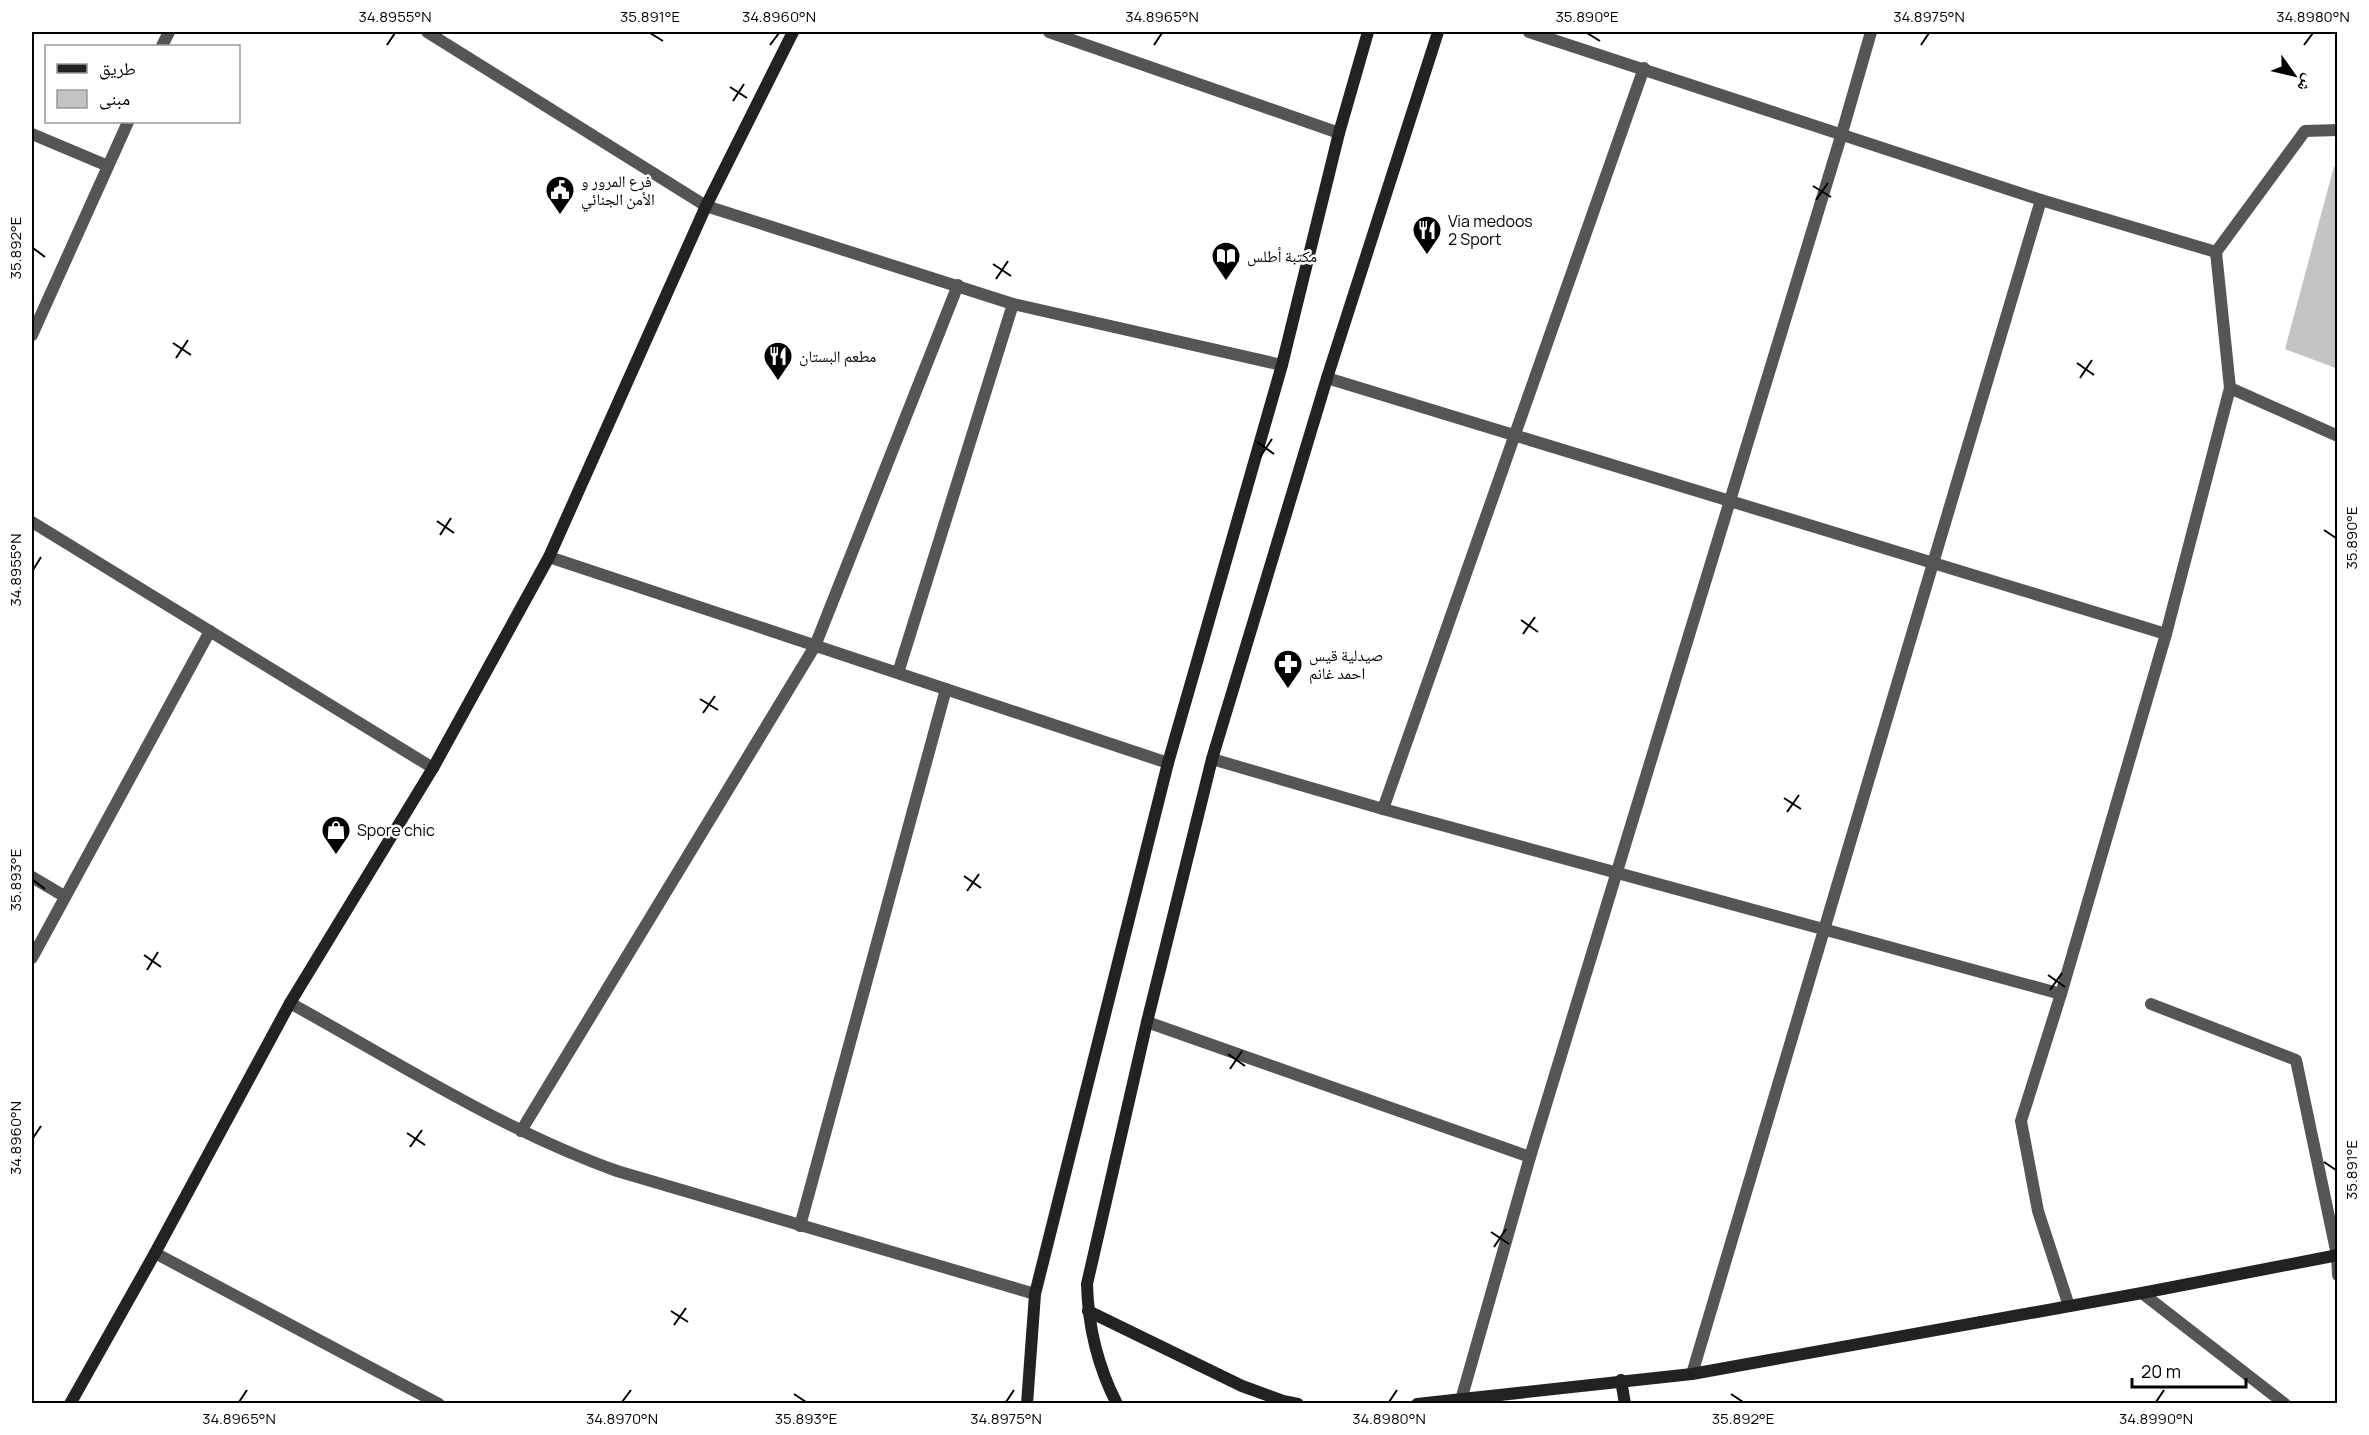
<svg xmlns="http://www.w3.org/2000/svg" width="2369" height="1435" font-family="Manrope,'Noto Naskh Arabic',sans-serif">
<rect width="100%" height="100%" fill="#fff"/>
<polygon fill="#c4c4c4" points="2334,166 2338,166 2338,369 2285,349"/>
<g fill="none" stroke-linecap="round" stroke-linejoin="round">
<g stroke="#555" stroke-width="12">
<polyline points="1049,32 1339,133"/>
<polyline points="2151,1004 2296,1060 2337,1255"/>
</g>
<g stroke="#555" stroke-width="12">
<polyline points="427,32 706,206 1013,304 1282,365"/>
<polyline points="1529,32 2041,200 2216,252"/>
<polyline points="162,46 169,32"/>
<polyline points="32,134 108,166"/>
<polyline points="32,335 128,122"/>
<polyline points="1327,378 2166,634"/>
<polyline points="2230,388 2338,436"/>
<polyline points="32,522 433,768"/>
<polyline points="549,557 1168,763"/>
<polyline points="898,673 1013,304"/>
<polyline points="1212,759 1383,809 2061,994"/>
<polyline points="1383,809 1644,68"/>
<polyline points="32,877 64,896"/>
<polyline points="32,958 210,631"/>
<path d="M290,1003C397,1062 502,1130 617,1171L1035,1294"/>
<polyline points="1147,1022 1530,1157"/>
<polyline points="521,1131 815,646 958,285"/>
<polyline points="800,1226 946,689"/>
<polyline points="155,1253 439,1404"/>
<polyline points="2337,1255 2338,1275"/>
<polyline points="2142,1293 2285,1404"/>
<polyline points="2069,1306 2038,1211 2021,1121 2061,994 2166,634 2230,388 2216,252 2305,131 2338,130"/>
<polyline points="1692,1374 2041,200"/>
<polyline points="1461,1400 1530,1157 1842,133 1871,32"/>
</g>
<g stroke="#222" stroke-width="12">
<polyline points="1088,1311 1242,1386 1283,1401 1298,1404"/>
<polyline points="1621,1380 1625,1404"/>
<polyline points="70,1404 155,1253 290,1003 433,768 549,557 706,206 793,32"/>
<polyline points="1027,1404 1035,1294 1168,763 1282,365 1339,133 1368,32"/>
<path d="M1117,1404C1098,1367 1088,1325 1087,1284L1147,1022L1212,759L1327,378L1438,32"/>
<polyline points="1417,1404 1692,1374 2142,1293 2338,1255"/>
</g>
</g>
<path fill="none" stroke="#000" stroke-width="2" d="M650,33L663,41M1587,33L1600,41M387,45L395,33M770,45L779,33M1154,45L1162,33M1921,45L1929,33M2304,45L2313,33M730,87L747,98M733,101L744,84M1813,186L1831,197M1816,200L1828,183M33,248L45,257M993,264L1011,276M996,279L1008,261M173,343L191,355M176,358L188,340M2077,363L2094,375M2080,378L2092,360M1257,442L1274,454M1260,457L1272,439M437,521L454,533M2324,530L2336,538M440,535L451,518M33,570L41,557M1521,620L1538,632M1523,634L1535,617M700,699L718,710M703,713L715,696M1784,798L1801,809M1787,812L1799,795M964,876L981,888M33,880L45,889M967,891L979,874M144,955L161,967M147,970L158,952M2048,975L2065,987M2050,990L2062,973M1228,1054L1245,1066M1230,1069L1242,1051M407,1133L425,1145M33,1138L41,1126M410,1147L422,1130M2324,1162L2336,1170M1491,1232L1509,1244M1494,1247L1506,1229M671,1311L688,1322M674,1325L686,1308M794,1394L806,1402M1731,1394L1743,1402M239,1402L247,1390M622,1402L631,1390M1006,1402L1014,1390M1389,1402L1397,1390M2156,1402L2164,1390"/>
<defs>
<g id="civic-pin" transform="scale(1.5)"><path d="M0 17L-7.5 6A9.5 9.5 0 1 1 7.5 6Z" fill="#000" stroke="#fff"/><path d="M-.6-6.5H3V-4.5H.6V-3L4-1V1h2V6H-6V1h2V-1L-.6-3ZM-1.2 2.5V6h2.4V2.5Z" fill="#fff"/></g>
<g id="restaurant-pin" transform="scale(1.5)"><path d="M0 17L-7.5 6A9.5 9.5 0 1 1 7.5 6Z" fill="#000" stroke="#fff"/><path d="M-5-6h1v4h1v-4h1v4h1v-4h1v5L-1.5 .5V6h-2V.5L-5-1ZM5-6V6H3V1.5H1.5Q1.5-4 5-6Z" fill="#fff"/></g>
<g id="library-pin" transform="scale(1.5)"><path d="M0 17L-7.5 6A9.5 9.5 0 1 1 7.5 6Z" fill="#000" stroke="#fff"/><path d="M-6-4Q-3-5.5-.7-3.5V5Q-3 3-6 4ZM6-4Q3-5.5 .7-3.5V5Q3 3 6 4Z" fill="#fff"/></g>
<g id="pharmacy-pin" transform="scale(1.5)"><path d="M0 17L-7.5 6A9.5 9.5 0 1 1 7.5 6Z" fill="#000" stroke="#fff"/><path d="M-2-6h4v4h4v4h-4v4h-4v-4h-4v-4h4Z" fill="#fff"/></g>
<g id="shop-pin" transform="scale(1.5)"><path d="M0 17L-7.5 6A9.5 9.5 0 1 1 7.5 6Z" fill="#000" stroke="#fff"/><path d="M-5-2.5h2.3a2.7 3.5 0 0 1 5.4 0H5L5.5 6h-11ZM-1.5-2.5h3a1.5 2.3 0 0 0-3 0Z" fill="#fff"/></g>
</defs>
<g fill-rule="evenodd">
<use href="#civic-pin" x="560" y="190"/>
<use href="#restaurant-pin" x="1427" y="230"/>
<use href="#library-pin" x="1226" y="256"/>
<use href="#restaurant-pin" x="778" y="356"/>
<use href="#pharmacy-pin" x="1288" y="664"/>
<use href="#shop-pin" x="336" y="830"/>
</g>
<g text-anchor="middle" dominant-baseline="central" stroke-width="5" stroke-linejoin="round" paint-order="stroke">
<g font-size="16" fill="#000" stroke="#fff" text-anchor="start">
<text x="581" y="181">فرع المرور و<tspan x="581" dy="18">الأمن الجنائي</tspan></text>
<text x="1448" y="221">Via medoos<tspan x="1448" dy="18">2 Sport</tspan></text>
<text x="1247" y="256">مكتبة أطلس</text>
<text x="799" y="356">مطعم البستان</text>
<text x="1309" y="655">صيدلية قيس<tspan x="1309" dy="18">احمد غانم</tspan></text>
<text x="357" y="830">Spore chic</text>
</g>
</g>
<rect width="2369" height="1435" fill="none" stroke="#ffffff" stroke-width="66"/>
<rect x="45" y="45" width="195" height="78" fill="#ffffff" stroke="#999999" stroke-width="1.5"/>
<rect x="57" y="64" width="30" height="9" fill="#222222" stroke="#999999" stroke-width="1.5"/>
<text x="99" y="75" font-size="18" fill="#000000">طريق</text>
<rect x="57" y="90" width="30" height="18" fill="#c4c4c4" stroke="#999999" stroke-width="1.5"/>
<text x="99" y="105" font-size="18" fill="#000000">مبنى</text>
<g transform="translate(2294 75) rotate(124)" stroke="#ffffff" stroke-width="4.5" paint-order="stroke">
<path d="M0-4.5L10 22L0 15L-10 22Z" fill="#000000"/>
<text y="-9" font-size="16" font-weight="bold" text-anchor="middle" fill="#000000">ش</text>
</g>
<path d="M2132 1378v9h114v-9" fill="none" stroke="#000000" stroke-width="3"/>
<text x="2141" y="1378" font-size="18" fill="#000000" stroke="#ffffff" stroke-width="4.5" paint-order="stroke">20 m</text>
<rect x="33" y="33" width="2303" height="1369" fill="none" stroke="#000" stroke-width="2"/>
<g font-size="15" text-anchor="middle" fill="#000">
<text x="395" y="22">34.8955°N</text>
<text x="650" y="22">35.891°E</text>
<text x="779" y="22">34.8960°N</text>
<text x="1162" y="22">34.8965°N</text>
<text x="1587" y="22">35.890°E</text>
<text x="1929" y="22">34.8975°N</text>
<text x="2313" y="22">34.8980°N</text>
<text transform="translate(16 248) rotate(-90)" y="5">35.892°E</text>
<text transform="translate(2352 538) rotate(-90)" y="5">35.890°E</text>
<text transform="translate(16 570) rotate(-90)" y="5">34.8955°N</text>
<text transform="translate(16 880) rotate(-90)" y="5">35.893°E</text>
<text transform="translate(16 1138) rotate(-90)" y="5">34.8960°N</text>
<text transform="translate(2352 1170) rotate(-90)" y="5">35.891°E</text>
<text x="239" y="1424">34.8965°N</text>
<text x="622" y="1424">34.8970°N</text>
<text x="806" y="1424">35.893°E</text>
<text x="1006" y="1424">34.8975°N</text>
<text x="1389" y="1424">34.8980°N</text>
<text x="1743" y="1424">35.892°E</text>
<text x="2156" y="1424">34.8990°N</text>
</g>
</svg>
